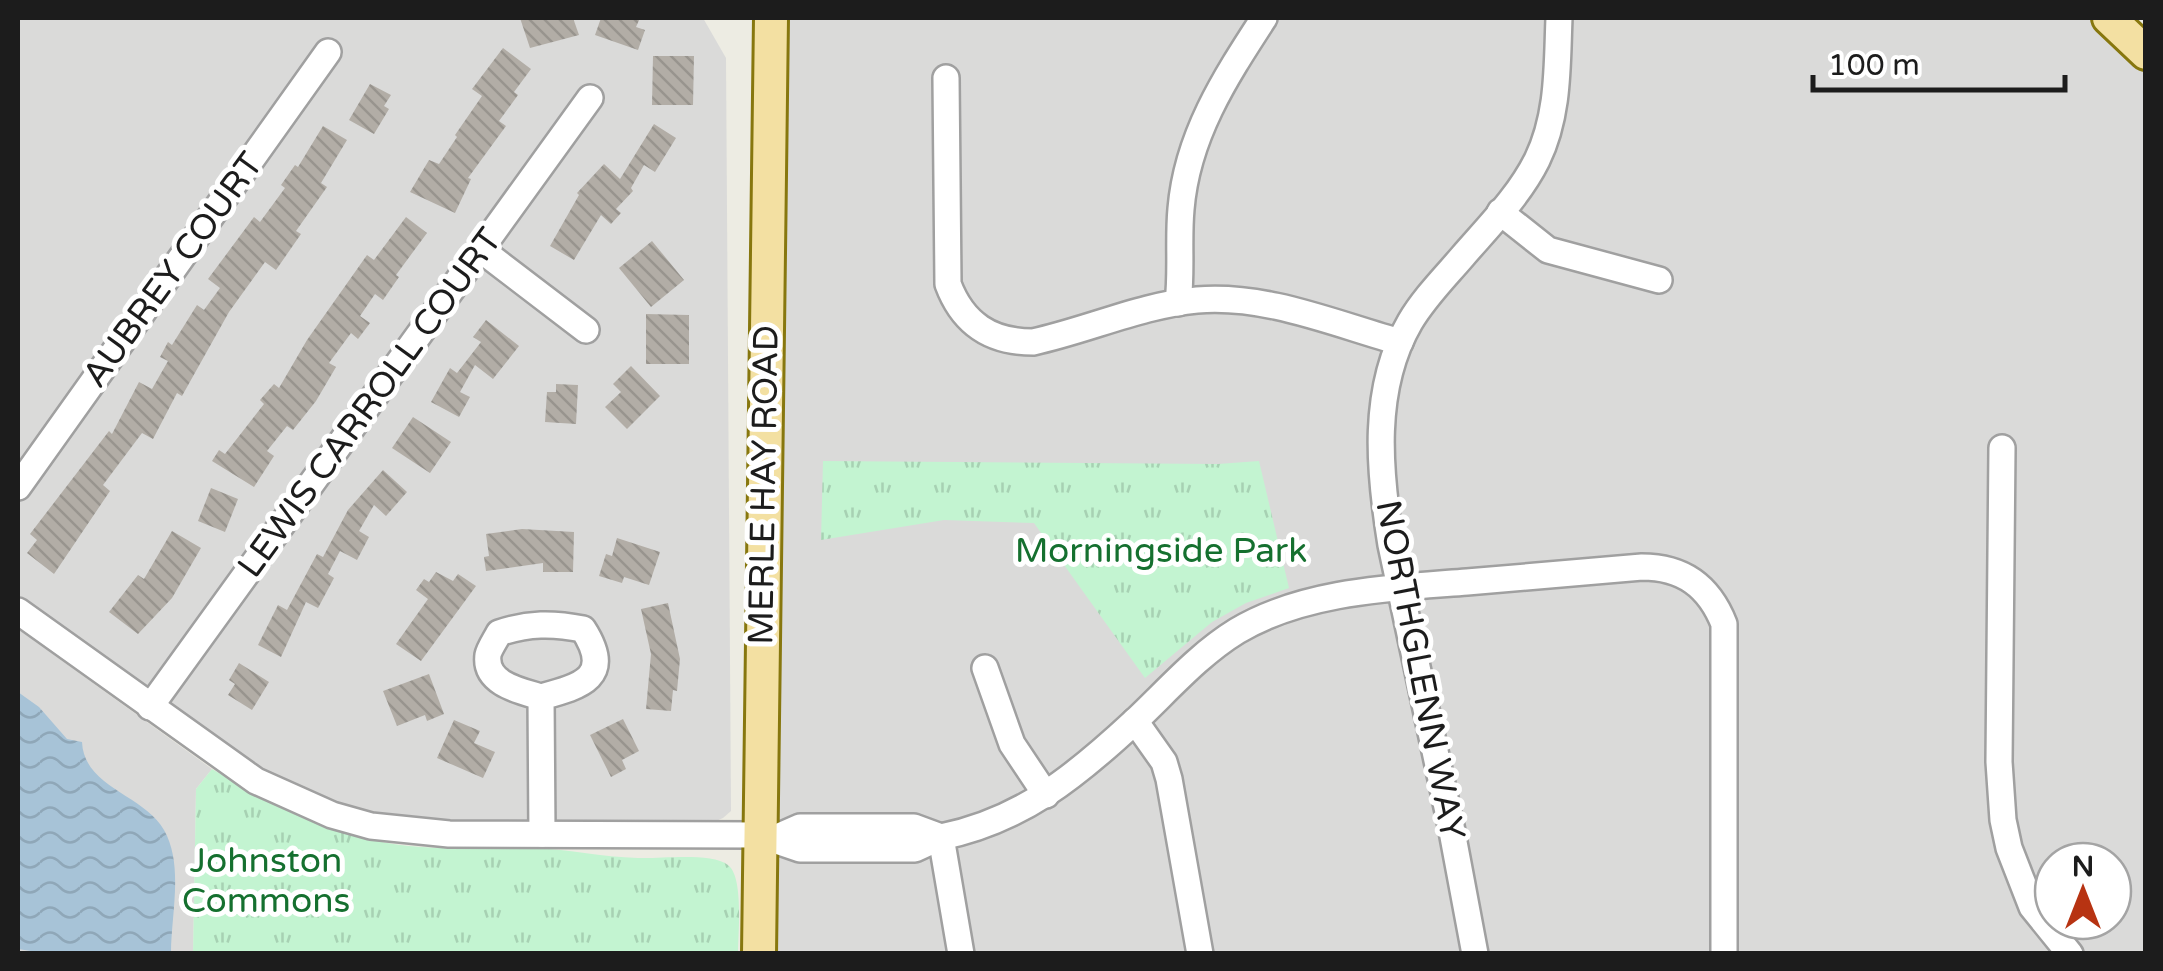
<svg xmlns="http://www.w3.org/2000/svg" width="2163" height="971" font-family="'Varela Round',sans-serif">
<defs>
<pattern id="park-tufts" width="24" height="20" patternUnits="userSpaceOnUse" patternTransform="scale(2.5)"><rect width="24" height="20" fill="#c3f4d1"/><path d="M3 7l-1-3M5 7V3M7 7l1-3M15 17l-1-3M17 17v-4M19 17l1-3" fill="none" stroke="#a7d1b3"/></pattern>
<pattern id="water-waves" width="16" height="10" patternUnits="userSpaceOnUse" patternTransform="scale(2.5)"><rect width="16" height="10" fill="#a7c3d7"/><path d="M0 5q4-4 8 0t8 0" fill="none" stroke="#8fa7b8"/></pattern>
<pattern id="building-back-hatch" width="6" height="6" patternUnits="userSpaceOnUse" patternTransform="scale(2.5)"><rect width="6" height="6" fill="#b2ada6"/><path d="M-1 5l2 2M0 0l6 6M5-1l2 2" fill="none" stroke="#98948e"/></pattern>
</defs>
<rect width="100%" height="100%" fill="#edece3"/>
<g fill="#dadad9" fill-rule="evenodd">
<polygon points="18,18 703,18 726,58 731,811 723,818 716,821 514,826 360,816 284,787 18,601"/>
<path d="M789,18H2091L2145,71V953L775,954ZM2053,861H2113V921H2053Z"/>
<polygon points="18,629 212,769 196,789 193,953 18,953"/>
</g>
<g fill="url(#park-tufts)">
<polygon points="823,461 1218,464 1259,461 1289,588 1246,603 1212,622 1145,678 1034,523 944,520 821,540"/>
<path d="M212,769C263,799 313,827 372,840C424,852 479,847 532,848C567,849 602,857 638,858C660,859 711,852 728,865C744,877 738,934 738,953L193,954L196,789Z"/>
</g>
<path fill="url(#water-waves)" d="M18,692L39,707L67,739L82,742C84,788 145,795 164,830C184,865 171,915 171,953L50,954L18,949Z"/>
<g fill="url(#building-back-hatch)">
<polygon points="520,18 573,18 579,35 530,48"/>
<polygon points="601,18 640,18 636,27 645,30 638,50 595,35"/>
<polygon points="503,48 531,69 514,92 518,95 499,121 506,126 468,178 471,179 455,213 410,192 429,160 439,164 457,137 455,135 482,96 472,89"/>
<polygon points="653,56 694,56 693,105 652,105"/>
<polygon points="370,84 391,95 384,106 389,109 374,134 349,120"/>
<polygon points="654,124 676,138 655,172 644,165 631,188 633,191 616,209 621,213 611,224 601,215 574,260 550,246 579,195 577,193 604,164 620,179"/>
<polygon points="323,126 347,140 321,183 327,187 296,231 301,234 276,270 265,262 229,312 182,396 177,393 153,439 142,433 103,485 110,491 54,574 27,553 37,540 30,534 109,431 112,434 139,382 152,389 168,361 160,357 168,342 172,345 197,305 204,310 220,288 208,279 254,217 260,222 285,188 281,185 295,165 298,167"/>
<polygon points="406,217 427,233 396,275 399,277 383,300 375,294 360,316 370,323 358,339 351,333 329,363 336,367 316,401 293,430 287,426 267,451 274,456 254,487 212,461 219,450 225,454 264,404 260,400 274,384 279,388 307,340 367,255 374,260"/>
<polygon points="652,241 684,280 651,307 619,268"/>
<polygon points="646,314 689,315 689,364 646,364"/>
<polygon points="486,320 519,346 493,379 475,365 460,392 470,397 459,417 431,402 450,368 457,373 481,342 473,337"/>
<polygon points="631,366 660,396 627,429 605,407 621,392 613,384"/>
<polygon points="556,384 578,385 576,424 545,422 547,392 556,392"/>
<polygon points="413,417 451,442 430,473 392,448"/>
<polygon points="383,470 407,492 386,516 374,505 359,531 369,537 357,560 340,551 328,574 334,578 318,608 306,602 281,657 258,645 278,605 287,610 317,554 323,557 348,510"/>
<polygon points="211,488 238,499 225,532 198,521"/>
<polygon points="522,529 574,532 573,572 543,572 543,563 486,571 484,557 489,556 486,534"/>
<polygon points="172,531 201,548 172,598 138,634 109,612 138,575 144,579"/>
<polygon points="617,538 660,552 649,585 624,577 622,583 599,576 606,554 612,556"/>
<polygon points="436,572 453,581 458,574 476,586 421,661 396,644 428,599 416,590 424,579 429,582"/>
<polygon points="668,603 680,659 677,691 673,690 671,711 646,709 651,654 641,609"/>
<polygon points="239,663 269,682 252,710 228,695 235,684 229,680"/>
<polygon points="429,674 444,714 427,721 425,715 397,726 383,691"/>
<polygon points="623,719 639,751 622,760 626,769 611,777 590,735"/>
<polygon points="454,720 480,731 474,743 495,752 483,778 437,758"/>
</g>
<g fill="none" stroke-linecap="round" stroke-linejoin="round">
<g stroke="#a0a0a0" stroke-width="30">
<g id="minor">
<path d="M946,78L948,284C963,324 991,342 1033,342C1088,330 1142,305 1197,300C1266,294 1335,324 1400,342"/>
<polyline points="1500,212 1548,250 1659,280"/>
<polyline points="480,249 586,330"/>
<path d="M1178,303C1182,272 1178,241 1181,209C1187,136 1225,78 1264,18"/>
<polyline points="2002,448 1999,762 2003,820 2009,848 2032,907 2070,954"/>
<polyline points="18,487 328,52"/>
<polyline points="18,611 256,781 332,815 371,826 449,834 759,835 800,849 915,849 941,837 914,827 800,827 775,838"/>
<polyline points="985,668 1012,744 1046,795"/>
<path d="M541,697C521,691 484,684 488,655C489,649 496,639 499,633C528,623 553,623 583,629C614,677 582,686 541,697L542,834"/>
<polyline points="150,707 590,98"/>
<polyline points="1135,721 1164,762 1169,779 1200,954"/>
<path d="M961,954L941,837C1021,821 1076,776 1134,722C1168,690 1198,655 1237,631C1304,591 1391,588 1467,582C1525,577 1583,572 1642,567C1683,567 1709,586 1724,624V954"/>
<path d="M1475,954L1451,826L1391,545C1379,471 1371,389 1410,322C1424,298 1445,277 1463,256C1489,226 1519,196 1537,160C1559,115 1557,66 1559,18"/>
</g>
</g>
<g stroke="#87770e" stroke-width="38">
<g id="major">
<polyline points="2109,18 2146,53"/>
<polyline points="759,954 771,18"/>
</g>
</g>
<use href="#minor" stroke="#fff" stroke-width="25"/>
<use href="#major" stroke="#f3e0a2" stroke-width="32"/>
</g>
<g text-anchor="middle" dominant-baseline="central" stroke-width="10" stroke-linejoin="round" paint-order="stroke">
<g font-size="35" fill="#1c1c1c" stroke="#fff">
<text transform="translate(173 270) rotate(-54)">AUBREY COURT</text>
<text transform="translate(370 403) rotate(-54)">LEWIS CARROLL COURT</text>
<text transform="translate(764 485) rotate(-89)">MERLE HAY ROAD</text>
<text transform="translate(1420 670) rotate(79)">NORTHGLENN WAY</text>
</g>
<g font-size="35" fill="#15702f" stroke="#fff">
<text x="1161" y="551">Morningside Park</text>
<text x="266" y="861">Johnston<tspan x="266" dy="40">Commons</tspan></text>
</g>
</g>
<rect width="2163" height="971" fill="none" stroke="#1c1c1c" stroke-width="40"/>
<g transform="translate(2083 891)"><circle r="48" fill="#ffffff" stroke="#a4a4a4" stroke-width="2.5"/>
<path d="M0-8L18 38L0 25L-18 38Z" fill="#b73312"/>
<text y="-15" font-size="28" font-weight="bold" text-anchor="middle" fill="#1c1c1c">N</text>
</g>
<path d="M1813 75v15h252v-15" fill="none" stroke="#1c1c1c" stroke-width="5"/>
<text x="1828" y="75" font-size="30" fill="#1c1c1c" stroke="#ffffff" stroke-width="8" paint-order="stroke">100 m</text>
</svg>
